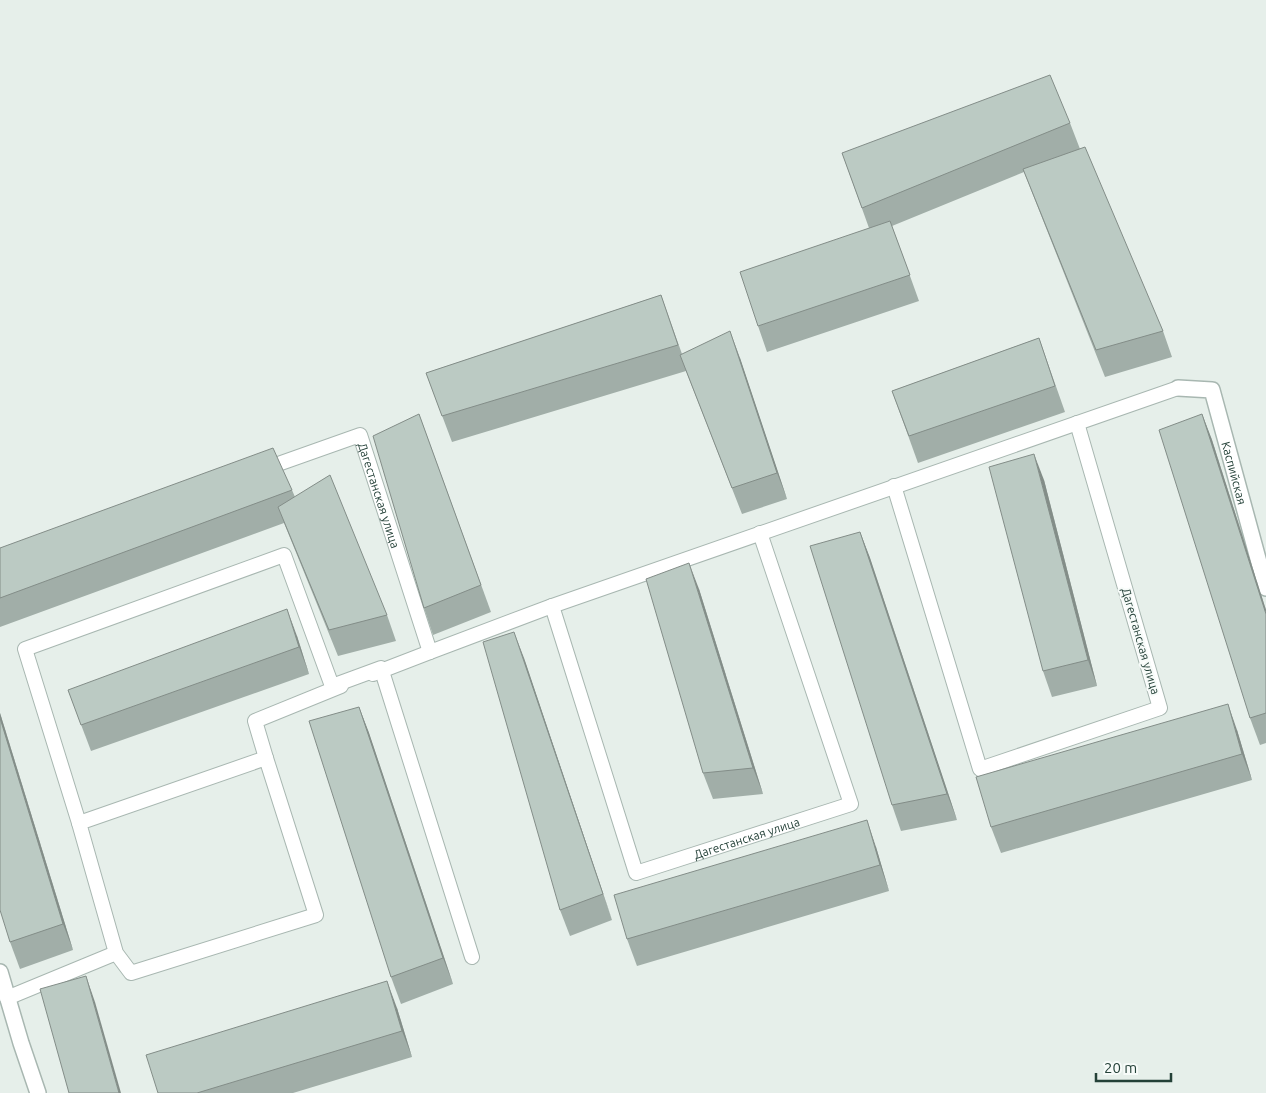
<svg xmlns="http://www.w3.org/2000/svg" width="1266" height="1093" font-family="Ubuntu,sans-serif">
<rect width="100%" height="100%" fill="#e6efea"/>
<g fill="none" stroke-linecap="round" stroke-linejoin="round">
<g stroke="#a8b7b1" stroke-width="16">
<g id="lane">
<path id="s1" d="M264,469L360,435L430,652L552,606L1178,388"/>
<polyline points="894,486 980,769 1160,708 1077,423"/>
<path id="s2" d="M552,606L636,873L851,804L760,533"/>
<polyline points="373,674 430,652"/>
<polyline points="266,758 255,721 341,686"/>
<polyline points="79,823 25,649 284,555 332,686 381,668 472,957"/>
<polyline points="7,998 116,953 79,823 266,758 316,915 131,973 116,953"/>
</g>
</g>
<g stroke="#a8b7b1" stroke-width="18">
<g id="street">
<path id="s3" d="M1178,388L1212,390L1266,588"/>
<polyline points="0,972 21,1043 38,1093"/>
</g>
</g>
<use href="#lane" stroke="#fff" stroke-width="14"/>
<use href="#street" stroke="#fff" stroke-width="15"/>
</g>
<g fill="#a1aea8">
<polygon points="1070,123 1080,149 1163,331 1172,357 1105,377 1033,195 1024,172 892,226 919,301 767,352 758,326 869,228 842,153"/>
<polygon points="661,295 682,354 740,358 787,499 742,514 686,371 452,442 426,373"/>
<polygon points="1039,338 1065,412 918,463 892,391"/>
<polygon points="419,414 491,612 433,635 424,608"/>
<polygon points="1202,414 1212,440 1266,610 1266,743 1260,745 1250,718"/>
<polygon points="1044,480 1097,686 1052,697 1043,671"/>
<polygon points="292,490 295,497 387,615 396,641 338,656 284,523 0,627 0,548"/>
<polygon points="860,532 870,558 957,820 901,831 892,805"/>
<polygon points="699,589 763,794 713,799 703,773"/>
<polygon points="297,636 309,674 91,751 68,690"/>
<polygon points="524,658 612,920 570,936 560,910"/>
<polygon points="359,707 369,733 453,984 401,1004 391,977"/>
<polygon points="0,713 73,950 20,969 10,942"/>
<polygon points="1237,730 1252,780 1001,853 991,827"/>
<polygon points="876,847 889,891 637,966 627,939"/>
<polygon points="397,1008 412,1057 293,1093 158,1093"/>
</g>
<g fill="#838d88">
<polygon points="730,331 740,358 787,499 777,473"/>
<polygon points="1202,414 1212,440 1266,610 1266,614"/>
<polygon points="1034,454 1044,480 1097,686 1088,660"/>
<polygon points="860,532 870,558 957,820 947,794"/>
<polygon points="689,563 699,589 763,794 753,768"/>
<polygon points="287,609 297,636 309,674 299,647"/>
<polygon points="514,632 524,658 612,920 603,894"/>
<polygon points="1228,704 1237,730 1252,780 1242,754"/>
<polygon points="359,707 369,733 453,984 443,958"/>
<polygon points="0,713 73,950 63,924 0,718"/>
<polygon points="867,820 876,847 889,891 880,865"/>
<polygon points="86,976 95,1002 121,1093 119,1093"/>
<polygon points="387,981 397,1008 412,1057 402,1031"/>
</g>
<g fill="#bbcac3" stroke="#838d88">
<polygon points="1050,75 1070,123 862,208 842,153"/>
<polygon points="1085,147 1163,331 1096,350 1023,169"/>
<polygon points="890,221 910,275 758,326 740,272"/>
<polygon points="661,295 678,345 442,416 426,373"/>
<polygon points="730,331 777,473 732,488 680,355"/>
<polygon points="1039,338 1055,386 909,436 892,391"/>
<polygon points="419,414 481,585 424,608 373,436"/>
<polygon points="1202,414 1266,614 1266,713 1250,718 1159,430"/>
<polygon points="273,448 292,490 0,598 0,548"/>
<polygon points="1034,454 1088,660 1043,671 989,467"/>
<polygon points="330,475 387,615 329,630 278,507"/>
<polygon points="860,532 947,794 892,805 810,546"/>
<polygon points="689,563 753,768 703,773 646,579"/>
<polygon points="287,609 299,647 81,725 68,690"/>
<polygon points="514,632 603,894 560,910 483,642"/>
<polygon points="1228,704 1242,754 991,827 976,777"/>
<polygon points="359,707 443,958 391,977 309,721"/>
<polygon points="0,718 63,924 10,942 0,910"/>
<polygon points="867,820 880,865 627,939 614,895"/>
<polygon points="86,976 119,1093 69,1093 40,989"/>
<polygon points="387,981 402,1031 197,1093 158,1093 146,1055"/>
</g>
<g text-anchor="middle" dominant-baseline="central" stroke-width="4" stroke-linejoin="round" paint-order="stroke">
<g font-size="12" fill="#244138" stroke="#f7fbf9">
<text stroke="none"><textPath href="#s3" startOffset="120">Каспийская</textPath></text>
<text stroke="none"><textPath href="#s1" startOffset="165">Дагестанская улица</textPath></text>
<text transform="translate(1141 641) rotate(74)">Дагестанская улица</text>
<text stroke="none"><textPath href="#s2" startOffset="396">Дагестанская улица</textPath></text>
</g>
</g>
<path d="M1096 1073v8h75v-8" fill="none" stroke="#244138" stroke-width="2.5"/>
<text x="1104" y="1073" font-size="15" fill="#244138" stroke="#f7fbf9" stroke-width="4" paint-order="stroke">20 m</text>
</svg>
